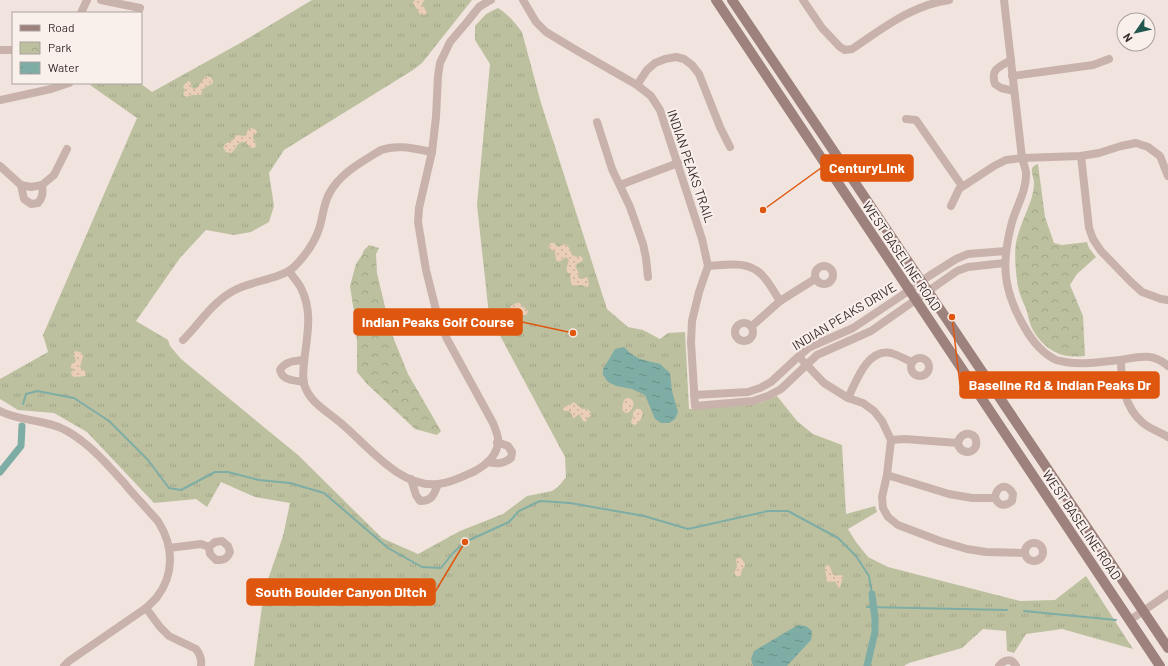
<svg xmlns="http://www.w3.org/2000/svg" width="1168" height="666" font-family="Barlow,sans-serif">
<defs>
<pattern id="grass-tufts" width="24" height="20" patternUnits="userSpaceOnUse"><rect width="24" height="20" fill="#bcc09f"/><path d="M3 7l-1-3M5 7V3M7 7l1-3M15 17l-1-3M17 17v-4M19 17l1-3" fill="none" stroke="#a2a589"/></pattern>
<pattern id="sand-dots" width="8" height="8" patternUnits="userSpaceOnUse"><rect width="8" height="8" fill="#ebceb7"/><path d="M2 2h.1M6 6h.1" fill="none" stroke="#cab19e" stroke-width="1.8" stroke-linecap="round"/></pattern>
<pattern id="park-crowns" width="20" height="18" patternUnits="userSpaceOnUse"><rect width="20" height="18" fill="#bcc09f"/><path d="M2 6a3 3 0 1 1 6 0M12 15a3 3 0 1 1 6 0" fill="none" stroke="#a2a589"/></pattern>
<pattern id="water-ripples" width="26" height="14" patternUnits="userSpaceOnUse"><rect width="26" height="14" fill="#7eada5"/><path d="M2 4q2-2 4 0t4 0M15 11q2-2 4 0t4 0" fill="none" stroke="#688d87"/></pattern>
</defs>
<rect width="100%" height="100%" fill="#f1e4de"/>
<path fill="url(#grass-tufts)" d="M312,0H472L422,63L413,70L284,150L269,173L274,206L269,222L251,232L234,235L206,230L180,258L136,321L168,340L170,346L181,359L298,455L382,538L418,554L460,531L503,514L527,496L552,491L559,486L566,477L565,457L489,315L477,205L490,64L475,40V26L486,14L498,8C508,14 515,23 522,32L541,103L607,309L628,327L643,330L660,339L668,333L685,332L689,409L760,403L777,396L797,421L813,434L842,445L846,514L875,506L877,512L848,529L856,542L868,557L888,567L1020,601L1055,600L1086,576L1133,649L1062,629L1026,634L1014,653L1007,651L1006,631L983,629L962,648L909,663L904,666H254L264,591L283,536L290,503L255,497L221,482L207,507L196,499L154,503L87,432L54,413L18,410L0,399V379L48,352L43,335L137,118L90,85L94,83H140L152,92L242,42Z"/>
<g fill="url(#sand-dots)">
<path d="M415,0H425L422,3V5L427,11L425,15C419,15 419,13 417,9C415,6 413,5 413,2Z"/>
<path d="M206,76L211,77L213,81V83L203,89L201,95H192L186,97L183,95L185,90L183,87L186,82L190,81L192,88L195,89C199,87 202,80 206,76Z"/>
<path d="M252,128L256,130L257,133L253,136V138L255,142L256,146L254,148H251L245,142C236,141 237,149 231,153L226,152L223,147L225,144L233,140L236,135L245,136L248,130Z"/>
<path d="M551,243H554C558,248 560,247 565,244L568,246L572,255L577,257L581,256L583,259L582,262L578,263L575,266L579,273L578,278L582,279L587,277L589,284L588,287L580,285L573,286L571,283L570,275L566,270L569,260L566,257L559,262L556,260L555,251H553L548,246Z"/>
<path d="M519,302C521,306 526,308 528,311L527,314L522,316L517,313L514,317H512L509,315L510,313L512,310L510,306Z"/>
<polygon points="76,351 82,353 83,356 80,368 85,371 86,376 75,377 72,376 71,372 74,369 71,368 71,365 76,361 74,355 74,352"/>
<path d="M627,398H630L634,402C633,407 631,413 626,413L623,411L622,406L624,400Z"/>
<path d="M574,402L582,409C587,408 591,410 591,416L587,418L586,422L583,421L581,417L579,414L574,418H573L570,411H564L563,409L565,406L570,405Z"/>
<path d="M636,409H640L642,410C644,415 640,422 635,425L632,424L631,422L633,416V412Z"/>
<polygon points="738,558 741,558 745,564 744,567 742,569 741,575 738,577 736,576 734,573 737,567 736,559"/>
<path d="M828,565L830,566C833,576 832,576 842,575L843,577L840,587L839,588L835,581L829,583L826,580C827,575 824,571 825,567Z"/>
</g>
<g fill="url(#park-crowns)">
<path d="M1038,164L1045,217L1054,243L1062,245L1087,242L1089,248L1096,257L1077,274L1070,285L1083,316L1085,356C1075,357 1064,357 1055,352C1045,347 1035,336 1031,326C1029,321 1028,316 1027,311C1024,304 1021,298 1019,291C1016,279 1014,255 1016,243C1019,228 1026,214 1031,200C1033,194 1034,187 1034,182C1033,174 1028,167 1038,164Z"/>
<polygon points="369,245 379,248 376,254 377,273 391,332 408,374 441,431 437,435 415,429 367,384 357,372 357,342 354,312 350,286 356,264 362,255 364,250"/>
</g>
<g fill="url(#water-ripples)">
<polygon points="624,347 630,353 640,359 660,364 670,373 672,391 678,412 675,419 669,423 661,423 655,419 645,395 632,389 616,386 608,382 603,375 603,369 615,349"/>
<polygon points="798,625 806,626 812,631 811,640 787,666 753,666 751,659 754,651"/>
</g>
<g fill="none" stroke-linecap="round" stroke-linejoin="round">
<g stroke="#7eada5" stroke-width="2">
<polyline points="23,404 26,394 37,391 74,398 109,421 148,460 169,488 181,490 215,472 228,472 259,480 290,483 324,493 388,548 422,567 441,568 453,553 465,542 509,522 519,511 540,501 570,503 644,516 688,529 768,511 788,511 838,538 856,556 869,576 872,594"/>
<polyline points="867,607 1007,610"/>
<polyline points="1024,611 1116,620"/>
</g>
<g stroke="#7eada5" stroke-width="7">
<polyline points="0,472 21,446 22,426"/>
<polyline points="867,666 875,632 875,619 872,594"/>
</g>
<g stroke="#c9b2ab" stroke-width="8">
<polyline points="101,0 140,8"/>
<polyline points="523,0 536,22 546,32 576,50 637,85 651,96 660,110 702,239 708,266 699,292 692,321 691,342 695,406 753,401 768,396 781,389 817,355 871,331 957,271 968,267 1005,263"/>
<path d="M803,0L822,28L840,47L845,50L852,49C882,29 912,5 949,0"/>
<path d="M1004,0L1022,158C1023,162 1025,167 1026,172C1027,190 1017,205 1012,222C1002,260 1002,286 1021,321C1029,336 1038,350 1054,359C1057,361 1062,361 1065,362C1083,365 1102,362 1120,360C1138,357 1152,352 1168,366"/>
<polyline points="81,13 87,0"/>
<polyline points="0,50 13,50"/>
<path d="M1011,60C999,67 990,69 995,84L1001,88L1014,91"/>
<polyline points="1012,76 1093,65 1109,59"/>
<polyline points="637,85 647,70 655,63 665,59 676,57 684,59 692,65 699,74 720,127 730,147"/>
<polyline points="0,100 51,89 69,83"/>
<polyline points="906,119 916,120 962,186"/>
<polyline points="597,122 612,169 630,207 643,244 646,258 648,277"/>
<polyline points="1081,156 1089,228 1093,239 1101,251 1131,282 1142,292 1161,299 1168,300"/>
<polyline points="0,166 21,185 31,187 42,185 54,175 67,149"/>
<path d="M21,185L24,199L31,204L38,203C43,197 43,193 42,185"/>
<polyline points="620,185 678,163"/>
<polyline points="951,206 959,189 994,166 1006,160 1022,158 1081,156 1099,153 1121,146 1136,143 1148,147 1160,156 1168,176"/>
<circle cx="824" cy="275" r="9"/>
<path d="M708,266C726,265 748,260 762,275C769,282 774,292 780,301"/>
<path d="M289,271C293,277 298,282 301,288C312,310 308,331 305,354C304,363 302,375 304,384C310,404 329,412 343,425C369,447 400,488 438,484C451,483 464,476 475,471C488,464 499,453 498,438C497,433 495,428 493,423L447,339L437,314L426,270L418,222L419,208L432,152L436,117L438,76L440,63L450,42L467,22L479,7L487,2L491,0"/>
<circle cx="744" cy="332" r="9"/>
<polyline points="752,326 780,301 815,279"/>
<path d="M183,340C200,323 213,301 235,290C251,281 281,279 294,267C305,256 314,244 319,229C323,218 323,205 329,194C340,173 362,162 381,150C398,144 415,149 432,152"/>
<circle cx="920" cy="367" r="9"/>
<path d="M1121,360C1121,383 1124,407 1143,423C1150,429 1160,432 1168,437"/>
<polyline points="803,361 824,383 848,398 863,403 874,411 882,421 891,440 887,475 882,497 883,508 888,517 898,525 940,541 967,549 986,552 1025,553"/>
<path d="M304,382C293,380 283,381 280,370C285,361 295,361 304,360"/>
<polyline points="694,395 748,392 760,388 771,382 799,356 810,347 853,328 901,296 929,276 956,259 968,254 1006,251"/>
<path d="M848,398C856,382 867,348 891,353C898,355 905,359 912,362"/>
<path d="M0,411C21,422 46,419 67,431C90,444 108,465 125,484C132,493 140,501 147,509C151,514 156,518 159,523C174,547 174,575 157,597C154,601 149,605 146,608L69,661L64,666"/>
<path d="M891,440L905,439L958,443C959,449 963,452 969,452C976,450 978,444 975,437C968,431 960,434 958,443"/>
<path d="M488,462C498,464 503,464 511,458L512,452L508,446L497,442"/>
<path d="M887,475L949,494L972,498H995C999,506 1005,507 1012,501L1013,494C1007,482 996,486 995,498"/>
<path d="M411,479L416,495L420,501C432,501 434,495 438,484"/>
<circle cx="1034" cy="552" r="9"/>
<path d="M169,548L201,544L209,547L210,554L216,560C224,560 227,559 230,552L228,546L222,541L215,542L209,547"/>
<path d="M146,608L160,627L169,636L196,649C200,654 202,659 201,666"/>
<polyline points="1130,620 1168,594"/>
<path d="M999,666C1004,659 1012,658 1016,666"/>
</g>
<g stroke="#9d817c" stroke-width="10">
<polyline points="716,0 1160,666"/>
<polyline points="732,0 1168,648"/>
</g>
</g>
<g text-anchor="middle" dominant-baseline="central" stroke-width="4" stroke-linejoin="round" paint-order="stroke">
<g font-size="13" fill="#372b2a" stroke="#f9efeb">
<text transform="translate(691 166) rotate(71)">INDIAN PEAKS TRAIL</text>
<text transform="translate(902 256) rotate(56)">WEST BASELINE ROAD</text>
<text transform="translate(844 316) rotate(-31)">INDIAN PEAKS DRIVE</text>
<text transform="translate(1082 525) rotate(56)">WEST BASELINE ROAD</text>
</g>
</g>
<path fill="none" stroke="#df570e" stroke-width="1.5" d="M763 210L821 168M573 333L522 322M952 317L960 385M465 542L435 592"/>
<g fill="#df570e" stroke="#f9efeb" stroke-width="1.5">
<circle cx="763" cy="210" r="4"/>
<circle cx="573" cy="333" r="4"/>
<circle cx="952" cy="317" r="4"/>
<circle cx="465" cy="542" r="4"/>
</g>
<g fill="#df570e" stroke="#df570e" stroke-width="1.5">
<rect x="821" y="155" width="92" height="26" rx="4"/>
<rect x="354" y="309" width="168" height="26" rx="4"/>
<rect x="960" y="372" width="199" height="26" rx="4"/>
<rect x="247" y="579" width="188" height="26" rx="4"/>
</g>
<g font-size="14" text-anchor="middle" font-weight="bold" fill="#fff">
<text x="867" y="173">CenturyLink</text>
<text x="438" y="327">Indian Peaks Golf Course</text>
<text x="1060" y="390">Baseline Rd &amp; Indian Peaks Dr</text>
<text x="341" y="597">South Boulder Canyon Ditch</text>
</g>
<rect x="12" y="12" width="130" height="72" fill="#f9efeb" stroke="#aba19e"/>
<rect x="20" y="25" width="20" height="6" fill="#9d817c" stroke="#aba19e"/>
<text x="48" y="32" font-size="12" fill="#372b2a">Road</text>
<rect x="20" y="42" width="20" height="12" fill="url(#park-crowns)" stroke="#aba19e"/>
<text x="48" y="52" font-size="12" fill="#372b2a">Park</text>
<rect x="20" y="62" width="20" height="12" fill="url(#water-ripples)" stroke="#aba19e"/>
<text x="48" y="72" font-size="12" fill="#372b2a">Water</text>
<g transform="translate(1136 32) rotate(236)"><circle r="19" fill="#f9efeb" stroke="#aba19e"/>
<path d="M0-3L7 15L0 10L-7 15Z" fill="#21574e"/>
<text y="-6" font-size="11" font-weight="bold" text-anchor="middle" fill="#372b2a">N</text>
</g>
</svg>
